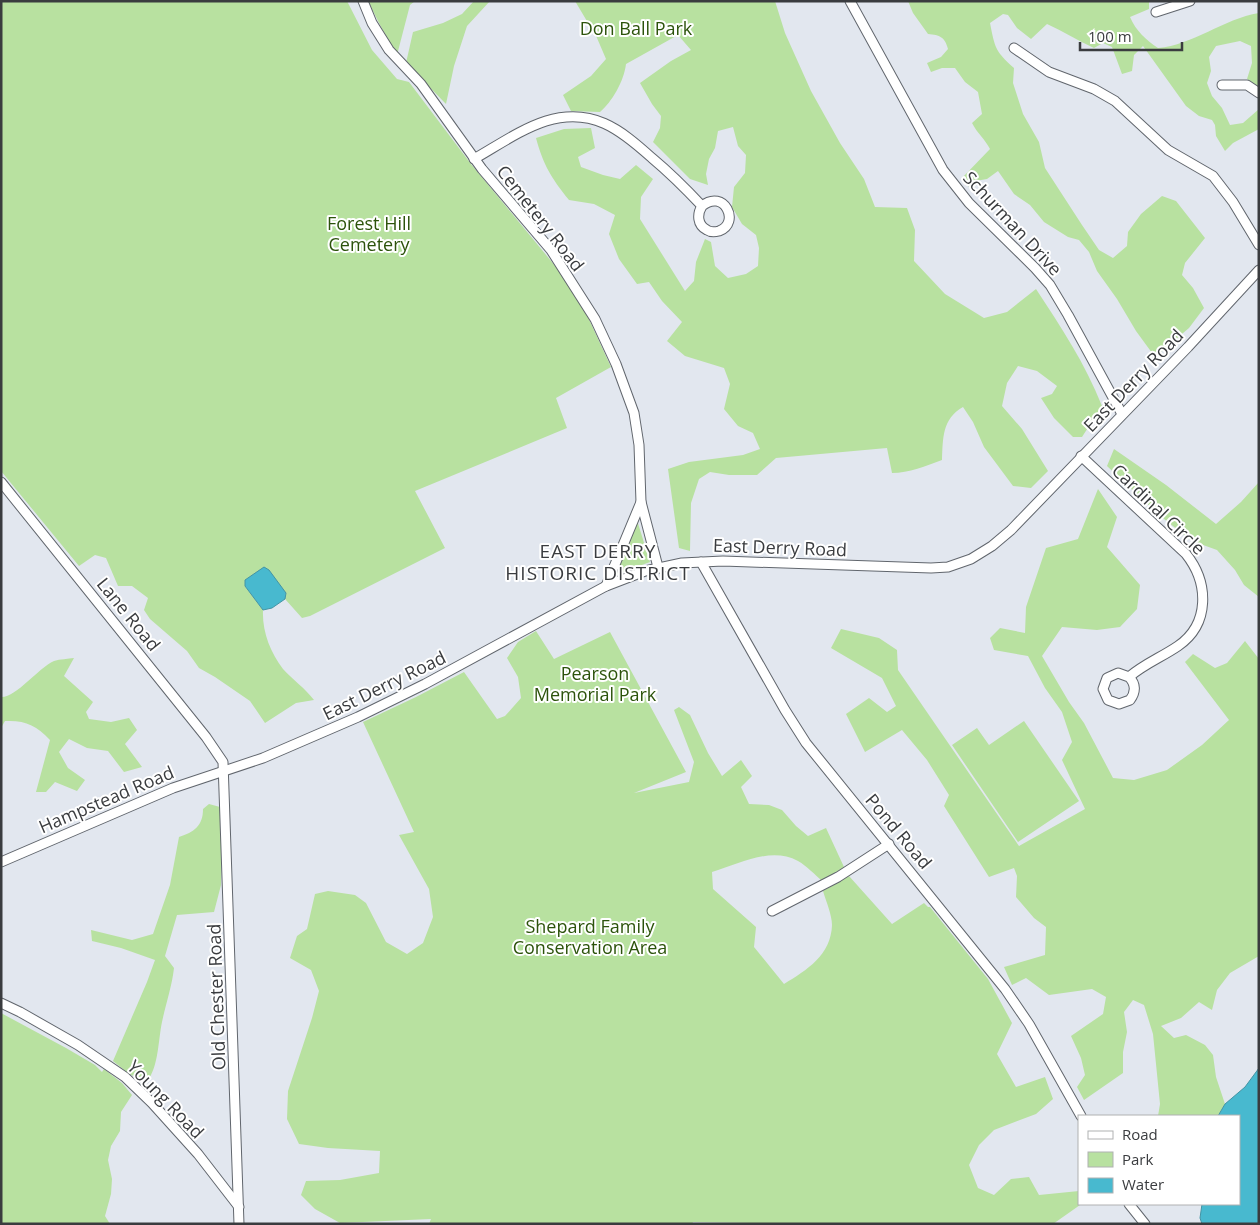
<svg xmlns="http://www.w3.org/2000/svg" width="1260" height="1225" font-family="'Open Sans',sans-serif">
<rect width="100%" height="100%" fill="#e2e7ef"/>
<g fill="#b8e1a0">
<path d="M1,1H347L372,50L397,79L409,82L471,164L561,273L587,315L611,367L556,398L567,428L415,491L445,548L310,616L302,618L285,599L286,593L245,586L263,610C262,631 270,652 283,669C293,680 305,688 314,700L296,703L265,723L250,701L215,677L199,668L187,651L150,619L144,610L148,598L132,586H118L106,558L95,555L79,566L1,471Z"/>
<polygon points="368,1 415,1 410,5 397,55 380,25"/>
<polygon points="474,1 490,1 467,26 454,66 446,104 406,63 413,32 443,23 462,14"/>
<path d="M575,1H775L785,33L811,91L840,143L864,179L875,207L907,208L915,230L914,261L945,294L984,318L1007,312L1036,289C1061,327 1085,363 1102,406L1082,437H1073L1054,418L1041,398L1052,394L1057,386L1037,371L1018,366L1007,383L1002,406L1022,429L1048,471L1031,488L1013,486L984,447L973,422L963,407C942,419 943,438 942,460C926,466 909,473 892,473L887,448L776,458L757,475H729L710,472L699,479L691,503L690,551L679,548L668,469L689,462L743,455L760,449L753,433L738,426L724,409L730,384L724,368L685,356L667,341L682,322L662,301L649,282L637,284L619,259L609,234L615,215L594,204L569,200C551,178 543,164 536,138L564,129L591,128L595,148L578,157L581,167L603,175L620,179L636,165L653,179L641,197L640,219L685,291L694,281L696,262L705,239L711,242L715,266L728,278L746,274L758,266L759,248L756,235L742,224L732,207L734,187L745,173L746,155L738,146L733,127L718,131L715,148L709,159L706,174L708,185L690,179L653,142L660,128L661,116L652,104L640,83L671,61L691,50L678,35L626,64C624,81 612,102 600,112L571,111L563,95L591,76L606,59L597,38Z"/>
<path d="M908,1H1149V9L1130,17C1136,31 1146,40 1158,48C1193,45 1223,19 1259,13V87L1247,79L1252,63L1251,46L1240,41L1216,46L1209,57L1211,71L1207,83L1212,96L1222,108L1230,125L1243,123L1259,109V129L1233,143L1225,151L1216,136L1215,125L1212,120L1199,116L1186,106L1143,46L1134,55L1132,71L1122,74L1112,47L1103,43L1094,48C1078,41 1063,31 1047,24L1031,39L1017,28L1008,15L1003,14L990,23C995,48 995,51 1014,68L1013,83L1023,114L1039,142L1045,168L1082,225L1099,250L1113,258L1127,246L1128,232L1141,214L1162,196L1176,201L1205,238L1185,263L1182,275L1193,288L1204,308L1189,328L1155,357L1136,331L1117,299L1097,271L1089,252L1079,240L1068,237L1044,222L1030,205L1014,194L998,171L987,179L975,181L969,187L963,177L990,149C985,139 977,133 972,123L982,114L978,92L965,82L955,68H942L931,72L927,63L941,57L948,49C945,37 940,35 928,34L913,13Z"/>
<polygon points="1114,449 1166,485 1216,524 1241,502 1259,482 1259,597 1244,585 1235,570 1217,550 1192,541 1159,515 1107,466"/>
<polygon points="1098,489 1117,517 1107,547 1140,585 1137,609 1120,627 1097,630 1062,627 1042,656 1069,702 1084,723 1113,778 1134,780 1167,770 1202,745 1229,720 1185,662 1193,654 1215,668 1227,663 1245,641 1259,659 1259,956 1230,973 1217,990 1212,1010 1199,1002 1181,1018 1161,1026 1174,1038 1186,1035 1205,1045 1213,1055 1216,1077 1225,1104 1218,1116 1158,1116 1160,1104 1153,1034 1144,1005 1133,1000 1124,1012 1127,1032 1123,1052 1123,1073 1084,1100 1077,1087 1085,1075 1081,1058 1071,1036 1103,1014 1106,997 1092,989 1049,995 1026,978 1012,985 1004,967 1045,955 1046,927 1034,918 1016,897 1017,876 1014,868 989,877 944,806 949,795 927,760 902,730 865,752 846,714 869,698 887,712 896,706 882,678 831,648 841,629 879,638 897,650 898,670 1019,846 1085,809 1062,760 1072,742 1062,712 1045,688 1028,656 994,650 990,638 1000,628 1025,633 1026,607 1046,548 1078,539"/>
<polygon points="636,517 650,562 612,576"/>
<path d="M536,631L554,659L610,632L686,772L634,793L689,782L694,762L674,710L679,707L690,715L708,753L722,776L741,760L752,776L741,787L749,804L769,805L782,810L796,826L808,836L826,828L844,867L822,881C815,875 807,866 798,861C771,846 739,864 712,872L713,889L756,927L754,947L784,984C807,970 831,955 832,925C832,915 826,901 823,891L849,876L892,924L924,903L928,907H930L988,979L1012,1023L997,1054L1016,1087L1045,1077L1053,1099L1036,1114L994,1130L979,1145L969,1165L978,1188L994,1195L1011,1179L1029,1177L1039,1195L1079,1191V1204L1080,1205L1053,1224H809L693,1222L692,1224H429L431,1219L340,1223L315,1209L301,1195L306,1181L340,1180L379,1173L380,1151L328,1148L299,1144L287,1119L288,1091L312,1018L319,991L311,970L290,958L297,936L307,929L315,894L328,891L355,895L366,903L386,942L407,954L423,943L433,917L429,889L399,835L414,832L363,722L416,697L464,672L497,719L505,716L521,698L518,677L507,658L518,642Z"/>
<path d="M74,658L64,676L93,702L86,712L89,719L111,722L129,718L137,730L125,744L142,767L124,772L108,751L87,748L69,739L59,752L68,768L85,780L77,791L55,782L46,792H36L50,740C36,725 25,720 5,721L1,728V697C16,698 38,668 54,661C60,659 68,659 74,658Z"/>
<polygon points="1024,721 1079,801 1018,842 952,745 977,728 989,745"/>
<path d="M209,804L220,807L222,847L221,885L214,912L177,915L165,956L174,968C172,986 166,1003 162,1022C158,1041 159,1065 147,1082L129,1074L113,1061L147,982L155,960L121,948L92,941L91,930L132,940L153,934L170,885L179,837C194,832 203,826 203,809Z"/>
<polygon points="1,1013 66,1048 95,1065 102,1072 104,1069 122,1083 132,1095 121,1112 120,1131 111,1146 108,1160 112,1179 111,1194 105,1216 110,1224 1,1224"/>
</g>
<g fill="#48b9cf" stroke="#4494a4">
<polygon points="264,567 269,570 286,593 285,599 272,608 263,610 245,586 245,580"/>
<polygon points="1259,1068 1259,1224 1202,1224 1200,1218 1202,1204 1239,1204 1239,1116 1218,1116 1225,1104 1245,1087"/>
</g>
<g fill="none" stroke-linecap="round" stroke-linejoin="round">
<g stroke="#61666d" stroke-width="11">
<g id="minor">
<polyline points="363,1 372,23 389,50 421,84 482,169 551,250 595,319 616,364 634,413 639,445 641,502 658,567"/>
<polyline points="850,1 943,170 969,203 1035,268 1050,285 1068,315 1122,414"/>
<polyline points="1156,12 1190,1"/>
<polyline points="1014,48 1049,72 1094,89 1115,101 1168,150 1213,176 1233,202 1259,245"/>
<polyline points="1222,85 1247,85 1259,93"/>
<path d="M474,159C497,146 521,129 546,121C592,107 620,129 652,158C670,173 686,189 702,206C697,214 697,225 707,230C710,232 715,232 719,231C741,223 724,188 702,206"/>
<path d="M1081,456L1186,554C1209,583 1210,624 1178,646C1162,657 1144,664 1129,677C1136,684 1136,692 1130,700L1119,704L1108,700L1103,689L1107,678L1118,673L1129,677"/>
<polyline points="1,482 206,737 223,762 239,1224"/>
<polyline points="701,562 785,710 806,743 1005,989 1029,1024 1081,1116"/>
<polyline points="606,586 641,502"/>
<polyline points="1,862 173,788 263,758 358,717 425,684 606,586 645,571 682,563 723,561 931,568 948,567 971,559 992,546 1011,530 1188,347 1259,270"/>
<polyline points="772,911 838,877 889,844"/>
<polyline points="1,1003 20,1012 78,1045 125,1077 152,1103 198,1154 239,1207"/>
<polyline points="1129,1204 1145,1224"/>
</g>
</g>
<use href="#minor" stroke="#fff" stroke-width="9"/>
</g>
<g text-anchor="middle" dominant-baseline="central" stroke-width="4" stroke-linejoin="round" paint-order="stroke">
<g font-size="18" fill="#2c530b" stroke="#fff">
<text x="636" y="28">Don Ball Park</text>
<text x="369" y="223">Forest Hill<tspan x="369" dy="21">Cemetery</tspan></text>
<text x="595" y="673">Pearson<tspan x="595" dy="21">Memorial Park</tspan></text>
<text x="590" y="926">Shepard Family<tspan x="590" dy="21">Conservation Area</tspan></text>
</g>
<g font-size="18" fill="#3a3c3f" stroke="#fff">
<text transform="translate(541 218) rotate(52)">Cemetery Road</text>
<text transform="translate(1013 223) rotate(47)">Schurman Drive</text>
<text transform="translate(1133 380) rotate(-46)">East Derry Road</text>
<text transform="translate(1159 509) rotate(44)">Cardinal Circle</text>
<text transform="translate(780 547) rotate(2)">East Derry Road</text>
<text transform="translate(129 614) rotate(51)">Lane Road</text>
<text transform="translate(384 685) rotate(-26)">East Derry Road</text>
<text transform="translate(106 799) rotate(-23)">Hampstead Road</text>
<text transform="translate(899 831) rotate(50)">Pond Road</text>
<text transform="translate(216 997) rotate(-92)">Old Chester Road</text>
<text transform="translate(166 1099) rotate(46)">Young Road</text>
</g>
<g font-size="19" letter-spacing="1" fill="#3a3c3f" stroke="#fff">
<text x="598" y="551">EAST DERRY<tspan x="598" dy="22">HISTORIC DISTRICT</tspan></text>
</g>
</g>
<rect width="1260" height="1225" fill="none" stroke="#3a3c3f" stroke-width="5"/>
<rect x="1078" y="1115" width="162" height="90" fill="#ffffff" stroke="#b0b1b2"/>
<rect x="1088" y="1131" width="25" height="8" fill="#ffffff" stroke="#b0b1b2"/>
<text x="1122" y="1140" font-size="15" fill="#3a3c3f">Road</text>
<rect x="1088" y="1152" width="25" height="15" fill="#b8e1a0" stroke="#b0b1b2"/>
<text x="1122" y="1165" font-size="15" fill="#3a3c3f">Park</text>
<rect x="1088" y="1178" width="25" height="15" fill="#48b9cf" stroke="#b0b1b2"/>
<text x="1122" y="1190" font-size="15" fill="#3a3c3f">Water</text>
<path d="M1080 42v8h102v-8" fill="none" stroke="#3a3c3f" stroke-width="2.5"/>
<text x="1088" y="42" font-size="15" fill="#3a3c3f" stroke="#ffffff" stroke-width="4" paint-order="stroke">100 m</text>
</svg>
